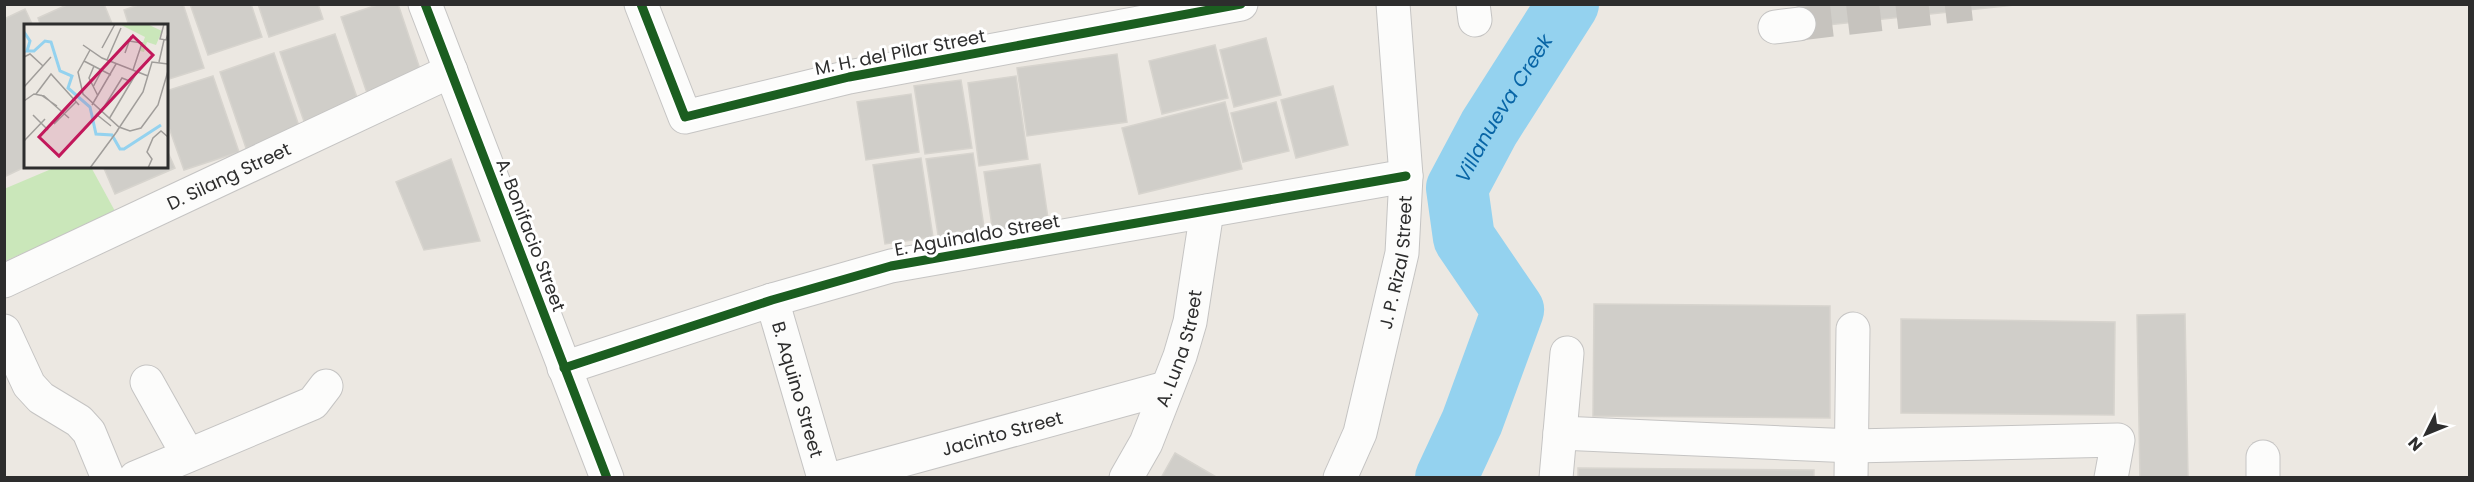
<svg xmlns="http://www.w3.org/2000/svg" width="2474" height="482" font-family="Poppins,sans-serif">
<rect width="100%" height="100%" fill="#ece8e2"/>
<polygon fill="#cae7ba" points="56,167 91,167 116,213 5,261 4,189"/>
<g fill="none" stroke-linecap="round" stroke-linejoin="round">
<path stroke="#94d2ef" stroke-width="62" id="s1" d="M1446,478L1472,422L1513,310L1464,238L1457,188L1489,128L1568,4"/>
</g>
<g fill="#d0cec9" stroke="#d7d4ce" stroke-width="1.5">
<polygon points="69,4 104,4 113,26 41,26 38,18"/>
<polygon points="141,4 183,4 204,68 166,80 166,26 129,26 124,10"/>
<polygon points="190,4 251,4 262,37 208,55"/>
<polygon points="258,4 318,4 323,19 269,37"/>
<polygon points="380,4 398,4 422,75 367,93 341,17"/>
<polygon points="1797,4 2024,4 1800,28"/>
<polygon points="25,9 33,26 26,26 27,166 4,177 4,19"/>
<polygon points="335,34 361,109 306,127 280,52"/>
<polygon points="1266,38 1281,95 1234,107 1220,50"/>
<polygon points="1215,45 1228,98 1162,114 1149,61"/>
<polygon points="274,53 300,129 246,148 220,72"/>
<polygon points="1117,54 1127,122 1027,136 1017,68"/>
<polygon points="213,76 239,152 184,170 166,119 166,91"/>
<polygon points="1016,76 1028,159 979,166 968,83"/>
<polygon points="961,80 972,148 925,154 914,86"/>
<polygon points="1333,86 1348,145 1296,158 1281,100"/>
<polygon points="911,94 919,152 866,160 857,102"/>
<polygon points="1225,102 1242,169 1139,194 1122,128"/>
<polygon points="1276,102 1289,151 1243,162 1231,113"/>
<polygon points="166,148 175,168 115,194 103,166 166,166"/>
<polygon points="973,153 985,234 939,241 926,159"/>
<polygon points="921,158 933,237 885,244 873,165"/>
<polygon points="451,159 480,241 424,250 396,182"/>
<polygon points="1040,164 1049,225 993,233 984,172"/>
<polygon points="1594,304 1830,306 1830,418 1593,416"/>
<polygon points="2185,314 2188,478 2140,478 2137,315"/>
<polygon points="1901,319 2115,322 2114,415 1901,413"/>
<polygon points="1175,453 1218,478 1161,478"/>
<polygon points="1578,468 1814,470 1814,478 1578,478"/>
</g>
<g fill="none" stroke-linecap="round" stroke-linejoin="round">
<polyline stroke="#c6c3be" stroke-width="33" stroke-dasharray="33 16" stroke-linecap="butt" points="1799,24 1971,4"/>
<g stroke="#c5c4c3" stroke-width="35">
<g id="minor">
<polyline points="425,4 607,478"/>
<polyline points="641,4 685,117 849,77 1241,4"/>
<polyline points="1473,4 1475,20"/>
<polyline points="1775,27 1799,24"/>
<path id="s2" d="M4,281L451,71"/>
<path id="s3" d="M772,300L824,478"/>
<polyline points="4,331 29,385 41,398 79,421 89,432 108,478"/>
<polyline points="564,368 772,300 891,266 1406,176"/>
<polyline points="147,382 188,455"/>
<polyline points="1560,433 1853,446 2118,440 2111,478"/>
<polyline points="135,478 313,403 326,386"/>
<path id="s4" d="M837,478L1166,388"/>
<path id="s5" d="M1126,478L1146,443L1180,356L1190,322L1207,211"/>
<path id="s6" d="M1340,478L1360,433L1402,253L1406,176L1393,4"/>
<polyline points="1556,478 1567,353"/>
<polyline points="1851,478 1853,329"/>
<polyline points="2263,478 2263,457"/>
</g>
</g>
<use href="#minor" stroke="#fcfcfb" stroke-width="33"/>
<g stroke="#fff" stroke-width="13">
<g id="cycleway">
<polyline points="425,4 607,478"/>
<polyline points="641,4 685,117 849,77 1241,4"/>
<polyline points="564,368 772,300 891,266 1406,176"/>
</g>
</g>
<use href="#cycleway" stroke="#1b5e20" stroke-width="9"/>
</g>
<g text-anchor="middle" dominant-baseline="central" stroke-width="6" stroke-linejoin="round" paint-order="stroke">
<g font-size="18" fill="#2d2d2d" stroke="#fff">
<text transform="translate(900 52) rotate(-11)">M. H. del Pilar Street</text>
<text stroke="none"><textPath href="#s2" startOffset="248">D. Silang Street</textPath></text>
<text transform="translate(531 235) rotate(69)">A. Bonifacio Street</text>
<text transform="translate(977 235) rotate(-10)">E. Aguinaldo Street</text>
<text stroke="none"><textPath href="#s6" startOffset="224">J. P. Rizal Street</textPath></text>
<text stroke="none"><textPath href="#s5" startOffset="141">A. Luna Street</textPath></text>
<text stroke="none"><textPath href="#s3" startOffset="93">B. Aquino Street</textPath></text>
<text stroke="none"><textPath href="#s4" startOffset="171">Jacinto Street</textPath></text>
</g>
<g font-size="20" font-style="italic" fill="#0865a6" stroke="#fff">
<text stroke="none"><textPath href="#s1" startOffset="411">Villanueva Creek</textPath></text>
</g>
</g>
<g transform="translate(24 24)">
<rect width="144" height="144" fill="#ece8e2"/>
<path d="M95,0H123L138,7L132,21L123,18L120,28L116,27L121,13Z" fill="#cae7ba"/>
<path fill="none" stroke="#94d2ef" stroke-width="3" d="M0,8L6,17L3,27H10L21,17L27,18L36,47L48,52L44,64L66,83L72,110L88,111L96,125H100L137,101"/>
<path fill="none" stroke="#a09d9a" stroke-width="1.5" d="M140,0L136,15L142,16L144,10M105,17L118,19L109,46M59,21L78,34L124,52M78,24L91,0M66,26L54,48L59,70L95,103L106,107L117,104L134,81L144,47M101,29L107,12M0,33L6,30L19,42M83,36L97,4M60,37L87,51M135,38L140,16M70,42L65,54L74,72M0,63L27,33M69,63L78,46M12,70L27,50L55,81M17,71L33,82M0,77L10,70L20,72L45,94M68,81L92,40M38,88L30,100L52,78M77,88L98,54L108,58M72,90L87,102M9,91L24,106M85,95L113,48M93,107L119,68L128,38L144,40M0,117L21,95M66,144L94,106M124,144L128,135L123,128L129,114L137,107L144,113"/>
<path fill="#c2185b" fill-opacity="0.15" stroke="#c2185b" stroke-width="3" d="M109,12L129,31L35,132L15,113Z"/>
<rect width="144" height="144" fill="none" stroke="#2d2d2d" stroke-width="3"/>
</g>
<rect width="2474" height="482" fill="none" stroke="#2d2d2d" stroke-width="12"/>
<g transform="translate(2426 434) rotate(227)" stroke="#ffffff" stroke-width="4.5" paint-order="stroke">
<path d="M0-4.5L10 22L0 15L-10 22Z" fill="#2d2d2d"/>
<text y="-9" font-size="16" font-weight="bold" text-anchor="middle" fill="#2d2d2d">N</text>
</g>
</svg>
